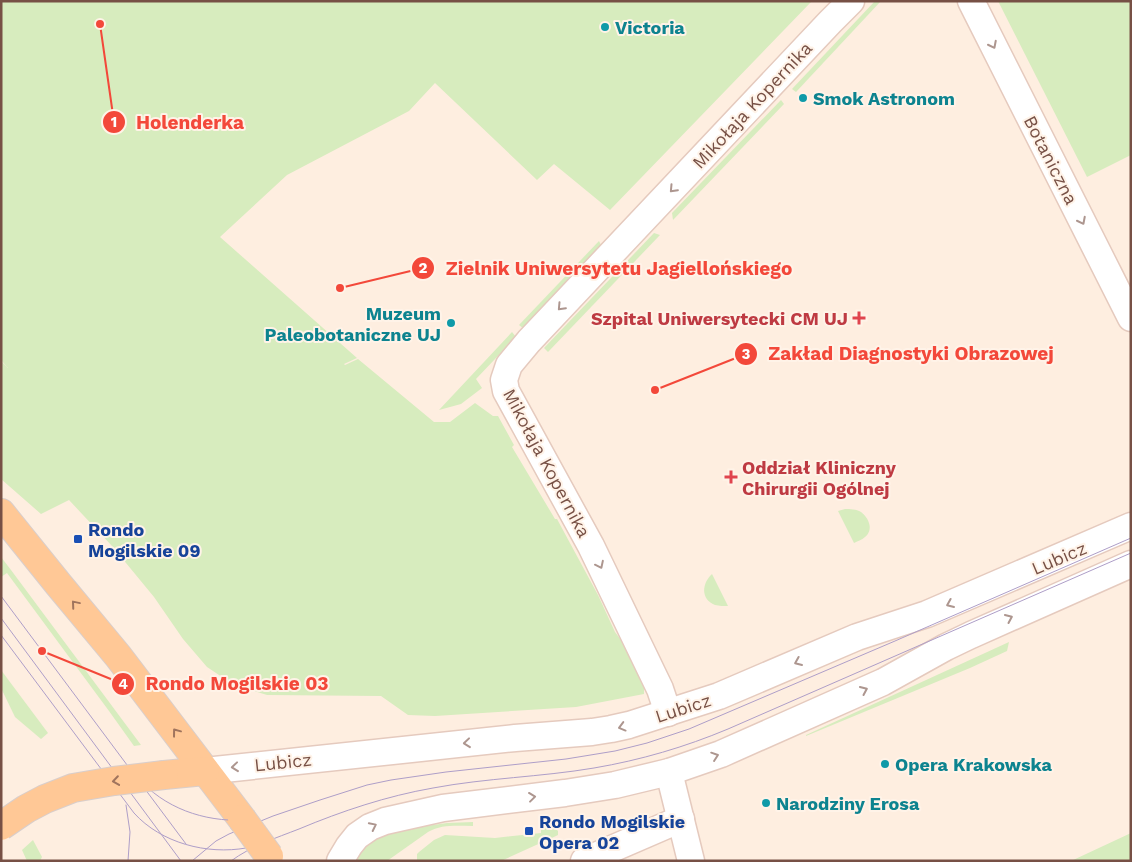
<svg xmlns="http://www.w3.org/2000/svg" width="1132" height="862" font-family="'Work Sans',sans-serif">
<rect width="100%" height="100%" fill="#feeee0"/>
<g fill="#d7ecbe">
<polygon points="1,1 812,1 610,210 554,164 537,180 435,83 409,111 287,175 220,237 357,358 344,364 345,365 358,359 434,422 450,422 475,403 493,416 498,416 514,445 512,447 555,519 557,519 598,595 615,632 627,648 641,678 644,688 644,694 576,707 435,716 408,715 381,696 267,695 234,685 207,667 183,639 154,597 112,546 69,500 41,514 1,479 1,361 8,368 1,360"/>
<polygon points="875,1 881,1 796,92 792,89"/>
<polygon points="998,1 1131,1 1131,155 1087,177"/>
<polygon points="781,100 784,104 673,220 672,213"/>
<polygon points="654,233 660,235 548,352 544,348"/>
<polygon points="599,241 602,247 524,329 519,325"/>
<polygon points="512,332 516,337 476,379 482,388 461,404 439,410"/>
<path d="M845,509C850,509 856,509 861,512C869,518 874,530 865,537C862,540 857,541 854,543L838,511Z"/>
<polygon points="1,557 11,570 141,745 134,746 109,711 7,573 1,577"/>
<path d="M712,574L728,606C724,606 719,606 715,605C700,599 702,583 712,574Z"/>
<polygon points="1009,642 1007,651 970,668 806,736 806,735"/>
<polygon points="1,670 48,733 41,739 15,717 1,688"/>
<path d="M473,822V826C457,826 442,824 428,832L387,861H353L365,844L391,831L447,823Z"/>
<polygon points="551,826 554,827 558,831 558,835 556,836 501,861 417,860 417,854 419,852 434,840 445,835 495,838 541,833 541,827"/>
<polygon points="1131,833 1131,861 1071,861"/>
<polygon points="33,840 42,857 40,861 27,861 22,850"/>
</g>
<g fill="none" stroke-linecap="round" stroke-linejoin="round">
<g stroke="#e5cabe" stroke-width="29">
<g id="minor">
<polyline points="971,1 1131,318"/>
<polyline points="668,713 660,689 591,546 506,391 504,380 509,365 529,341 830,22 851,1"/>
<polyline points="205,771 515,738 592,732 611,729 629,725 719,696 857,637 927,614 1131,526"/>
<polyline points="669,772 691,861"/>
<polyline points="340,861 349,846 357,836 370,827 385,821 443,808 565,793 615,785 669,772 721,754 883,682 946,647 971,635 1131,564"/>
<polyline points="584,861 681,819"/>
</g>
</g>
<g stroke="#d9cecb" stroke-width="30">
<g id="major">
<polyline points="1,513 59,585 118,656 242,819"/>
<polyline points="164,775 205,771"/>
</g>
</g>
<use href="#minor" stroke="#fff" stroke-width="26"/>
<use href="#major" stroke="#ffc896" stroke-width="28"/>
<g stroke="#ae9ec8" stroke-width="1">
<polyline points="1,596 186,844"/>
<polyline points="1,618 181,861"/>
<path d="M1,635L134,813C161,843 207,855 246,848"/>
<path d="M148,788C178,815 219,824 258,819"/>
<polyline points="126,805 130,832 128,861"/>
<polyline points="192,861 216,841 229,834 273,816 320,800 367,785 391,780 446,772 566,759 615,751 647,743 689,729 895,641 1131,538"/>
<path d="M231,861C251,846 276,838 299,829C342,811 387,796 433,788C486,778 541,777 594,768C641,760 685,747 728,729L1131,553"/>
</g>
<g stroke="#d9cecb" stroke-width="30" stroke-linecap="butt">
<g id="major-bridge">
<polyline points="242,819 269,856"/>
<polyline points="1,826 26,809 45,799 73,788 114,781 164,775"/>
</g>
</g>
<use href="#major-bridge" stroke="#ffc896" stroke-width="28"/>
</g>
<defs><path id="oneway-chevron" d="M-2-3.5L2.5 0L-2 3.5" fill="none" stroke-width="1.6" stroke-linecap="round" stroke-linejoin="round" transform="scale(1.25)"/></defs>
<g stroke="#ad968f">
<use href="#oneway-chevron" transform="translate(993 45) rotate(63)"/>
<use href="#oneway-chevron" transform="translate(673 189) rotate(133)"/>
<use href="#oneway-chevron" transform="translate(1082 221) rotate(63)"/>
<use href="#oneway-chevron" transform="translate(561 307) rotate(133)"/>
<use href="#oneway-chevron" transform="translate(600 565) rotate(64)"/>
<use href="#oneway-chevron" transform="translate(950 604) rotate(157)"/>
<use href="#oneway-chevron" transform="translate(1009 618) rotate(-24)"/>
<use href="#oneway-chevron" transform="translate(798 662) rotate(157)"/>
<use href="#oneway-chevron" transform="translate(864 690) rotate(-24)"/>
<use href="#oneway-chevron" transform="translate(622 727) rotate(165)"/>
<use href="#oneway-chevron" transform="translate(467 743) rotate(174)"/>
<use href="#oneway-chevron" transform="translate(715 756) rotate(-19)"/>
<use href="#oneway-chevron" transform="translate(235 767) rotate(174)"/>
<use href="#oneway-chevron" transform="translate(532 797) rotate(-7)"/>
<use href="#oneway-chevron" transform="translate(373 826) rotate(-26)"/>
</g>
<g stroke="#a0745d">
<use href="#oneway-chevron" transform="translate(75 604) rotate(-130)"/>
<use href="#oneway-chevron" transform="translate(176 732) rotate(-127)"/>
<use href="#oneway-chevron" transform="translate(116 781) rotate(172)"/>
</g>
<g fill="#0f9aa8" stroke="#fff3e8" stroke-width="2">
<circle cx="605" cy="27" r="5"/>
<circle cx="803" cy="98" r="5"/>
<circle cx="451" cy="323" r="5"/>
<circle cx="885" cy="764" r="5"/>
<circle cx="766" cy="803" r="5"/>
</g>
<g fill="#e0444e" stroke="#fff3e8" stroke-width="2">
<path d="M856.5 310.5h5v5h5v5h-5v5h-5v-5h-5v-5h5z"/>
<path d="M728.5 469.5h5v5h5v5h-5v5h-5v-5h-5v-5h5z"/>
</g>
<g fill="#1a4fb4" stroke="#fff3e8" stroke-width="2">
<rect x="73" y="534" width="10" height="10" rx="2.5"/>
<rect x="524" y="826" width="10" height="10" rx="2.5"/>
</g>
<g text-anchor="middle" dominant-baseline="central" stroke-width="4" stroke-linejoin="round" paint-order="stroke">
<g font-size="18" font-weight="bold" fill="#0d838f" stroke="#fff3e8" text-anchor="start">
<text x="615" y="27">Victoria</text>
<text x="813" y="98">Smok Astronom</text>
<text x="441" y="313" text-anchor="end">Muzeum<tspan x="441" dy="21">Paleobotaniczne UJ</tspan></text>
<text x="895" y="764">Opera Krakowska</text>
<text x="776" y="803">Narodziny Erosa</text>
</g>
<g font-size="18" fill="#775045" stroke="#fff3e8">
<text transform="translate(752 105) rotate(-47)">Mikołaja Kopernika</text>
<text transform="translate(1051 160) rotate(63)">Botaniczna</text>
<text transform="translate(547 463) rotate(62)">Mikołaja Kopernika</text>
<text transform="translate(1059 558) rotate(-23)">Lubicz</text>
<text transform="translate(683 708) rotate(-18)">Lubicz</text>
<text transform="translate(283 762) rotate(-6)">Lubicz</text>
</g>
<g font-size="18" font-weight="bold" fill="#be3a42" stroke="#fff3e8" text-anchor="end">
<text x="848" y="318">Szpital Uniwersytecki CM UJ</text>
<text x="742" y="467" text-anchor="start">Oddział Kliniczny<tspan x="742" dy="21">Chirurgii Ogólnej</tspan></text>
</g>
<g font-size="18" font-weight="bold" fill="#164399" stroke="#fff3e8" text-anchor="start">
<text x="88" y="529">Rondo<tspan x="88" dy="21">Mogilskie 09</tspan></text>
<text x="539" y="821">Rondo Mogilskie<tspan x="539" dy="21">Opera 02</tspan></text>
</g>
</g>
<path fill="none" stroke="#f3483a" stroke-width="2" d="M100 24L114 122M340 288L423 268M655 390L746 354M42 651L123 684"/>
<g fill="#f3483a" stroke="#fff3e8" stroke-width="2">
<circle cx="100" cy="24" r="5"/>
<circle cx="340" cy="288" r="5"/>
<circle cx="655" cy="390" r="5"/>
<circle cx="42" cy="651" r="5"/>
<circle cx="114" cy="122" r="12"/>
<circle cx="423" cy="268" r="12"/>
<circle cx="746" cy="354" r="12"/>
<circle cx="123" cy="684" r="12"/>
</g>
<g font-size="15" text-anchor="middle" font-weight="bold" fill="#fff">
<text x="114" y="127">1</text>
<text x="423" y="273">2</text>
<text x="746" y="359">3</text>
<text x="123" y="689">4</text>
</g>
<g font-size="19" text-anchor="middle" font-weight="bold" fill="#f3483a" stroke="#fff3e8" stroke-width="4" stroke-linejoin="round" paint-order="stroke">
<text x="190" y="129">Holenderka</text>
<text x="619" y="275">Zielnik Uniwersytetu Jagiellońskiego</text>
<text x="911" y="360">Zakład Diagnostyki Obrazowej</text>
<text x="237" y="690">Rondo Mogilskie 03</text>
</g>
<rect width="1132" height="862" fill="none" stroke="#775045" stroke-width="5"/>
</svg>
